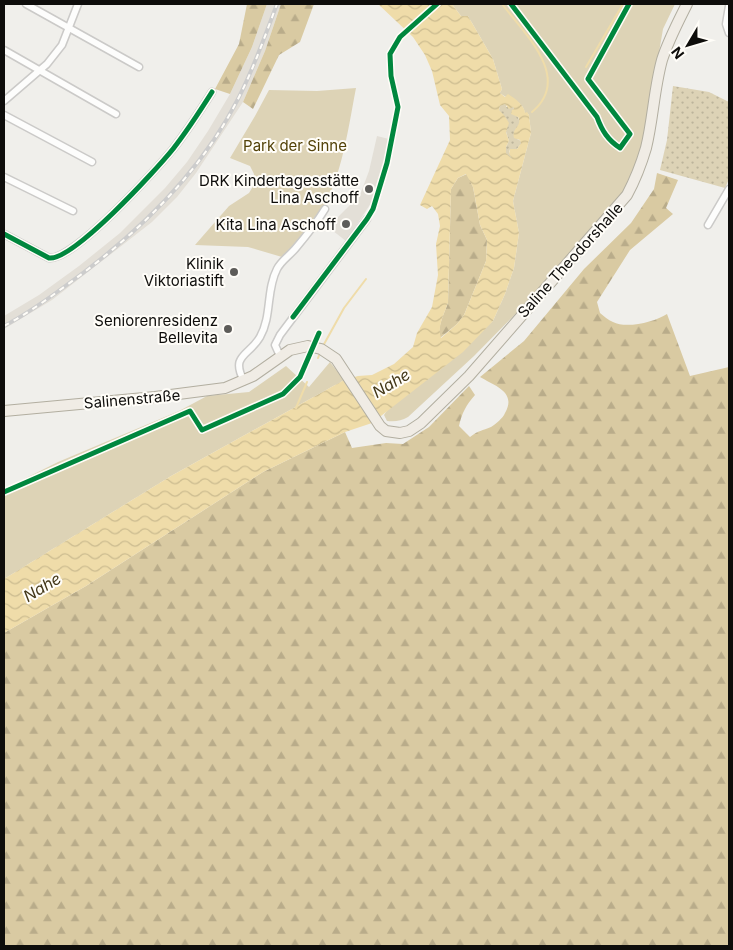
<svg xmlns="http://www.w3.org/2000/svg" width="733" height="950" font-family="Inter,sans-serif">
<defs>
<pattern id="grass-dots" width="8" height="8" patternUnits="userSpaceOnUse" patternTransform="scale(1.25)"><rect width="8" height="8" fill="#ddd3b6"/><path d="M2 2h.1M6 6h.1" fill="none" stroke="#bcb49b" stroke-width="1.8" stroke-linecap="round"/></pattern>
<pattern id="forest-firs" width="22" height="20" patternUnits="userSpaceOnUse" patternTransform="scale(1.25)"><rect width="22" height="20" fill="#d9caa2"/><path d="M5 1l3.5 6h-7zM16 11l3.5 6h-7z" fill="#b9ac8a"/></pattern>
<pattern id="water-waves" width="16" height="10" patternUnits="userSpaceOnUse" patternTransform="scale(1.25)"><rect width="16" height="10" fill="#efdca9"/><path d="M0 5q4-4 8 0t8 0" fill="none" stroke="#ccbc90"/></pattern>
</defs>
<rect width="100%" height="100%" fill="#f0efeb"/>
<g fill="#e3dfd7">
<polygon points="267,4 281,4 265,51 243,102 196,173 177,197 152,222 52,300 4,329 4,316 39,295 79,266 120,233 165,188 187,162 208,131 230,94 252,47"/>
<polygon points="377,136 389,139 379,183 371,203 346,241 328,227 360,195 369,171"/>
</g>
<g fill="url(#grass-dots)">
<polygon points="673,86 709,92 729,102 729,179 725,188 660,170 667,140"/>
<polygon points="505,103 507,104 506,107 513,107 520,122 517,139 521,141 521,143 517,149 510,149 509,152 512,160 505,153 506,147 509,141 499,110 500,106"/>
</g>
<g fill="url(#forest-firs)">
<polygon points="247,4 267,4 252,47 230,94 215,89 239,44"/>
<polygon points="281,4 314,4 300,42 279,55 253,109 243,102 265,51"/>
<path d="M657,173L678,180L666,208L673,214L630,250L597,302L600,313C604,316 608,320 613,322C626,329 655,322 667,314L690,376L729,367V946H4V633L86,586L263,472L345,432L352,448L386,443L403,444L429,427L469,386L475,395C466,405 462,413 459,426L470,437C479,430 482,431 491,427C496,424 503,418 505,413C517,392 495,386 480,377L524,341L584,269L631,223L654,189Z"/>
<path d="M467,174L473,187L480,225L487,240L486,261L464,315L457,324L440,338C437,327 444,314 448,303L451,189L458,178Z"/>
</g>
<g fill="#ddd3b6">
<path d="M452,4H675L663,29L643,146L624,193L551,278L474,356L408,417C401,421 395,422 387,421L384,415L388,409L493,321L505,294L514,268L519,233L513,201L531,133L529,115L527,113L525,114C523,99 510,101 500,93L502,89L493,59L468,16H461Z"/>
<path d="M356,88C347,135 341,186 312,226C303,237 292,247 282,257L248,247L195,245L229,206L249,193L252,188L254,174L250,166L230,158L255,116L269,90L317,91Z"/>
<polygon points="330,362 344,380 171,476 4,579 4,489 58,462 179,411 207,396 249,392 286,366 309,387"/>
</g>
<path fill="url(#water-waves)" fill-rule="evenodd" d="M378,4H452L461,16H468L493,59L502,89L500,93L505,97L508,94C515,98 525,106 525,113L527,112L529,115L531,133L513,201L519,233L514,268L505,294L493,321L463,352L372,423L345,432L263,472L86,586L4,633V579L171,476L344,380L358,376L372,375L394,364L413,347L417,333L432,307L438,275L436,244L440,226L438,214L432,206L427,209L420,205L450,140L449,116L440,105L432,71L425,55L413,37ZM505,104L509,109L513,107L514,109L512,110L511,114L518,117C523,126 511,128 514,138L520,140L521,143L517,149H510L509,154L512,159L506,153V147L509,141L506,132L509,123L504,115L499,110L500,106ZM466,174L473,187L480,225L487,240L486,261L464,315L457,324L441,338C437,327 444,314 448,303L451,189L458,178Z"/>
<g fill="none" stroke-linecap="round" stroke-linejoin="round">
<g stroke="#efdca9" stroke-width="2">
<path d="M502,4C524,33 573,78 532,112"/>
<polyline points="586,67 623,4"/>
<polyline points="323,346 344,308 366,279"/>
<polyline points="318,358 320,353"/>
<polyline points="296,408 307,382"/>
</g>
<g stroke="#cbcac8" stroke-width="9">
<g id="street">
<polyline points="26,4 139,67"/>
<polyline points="729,6 726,24 729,33"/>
<polyline points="4,50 116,114"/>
<polyline points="4,101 47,64 62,45 78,4"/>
<polyline points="4,115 92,162"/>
<polyline points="4,177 73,211"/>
<polyline points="708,225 729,189"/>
<path d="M4,234L49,258C73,261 156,170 173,149C187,131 200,111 212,92"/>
<polyline points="280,356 275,345 280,335 367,219"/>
<path d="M244,381C230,355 249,356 260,337C272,316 266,290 277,269C281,261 289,256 295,249C306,236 316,224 325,209"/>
</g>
</g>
<g stroke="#b2aea0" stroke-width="12">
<path id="primary" d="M4,411L155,397L225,388L253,376L290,350L308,346L321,349L336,359L380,426L386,431L400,433L409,431L421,423L469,376L627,195C635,180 641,165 646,148C653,120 654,89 662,60C668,41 678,22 687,4"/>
</g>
<use href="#street" stroke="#fdfdfc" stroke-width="6"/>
<use href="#primary" stroke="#f0ece5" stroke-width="10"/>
<g stroke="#ccc" stroke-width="4">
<path id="rail" d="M4,326C25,315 45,301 64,287C134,237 199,176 238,99C254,68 265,36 277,4"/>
</g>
<use href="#rail" stroke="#fffdf8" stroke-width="2" stroke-dasharray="5.5" stroke-linecap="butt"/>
<g stroke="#fffdf8" stroke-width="8">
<g id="cycleway">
<path d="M511,4L597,117C602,131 608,140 620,148L630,134L588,79L629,4"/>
<path d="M4,234L49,258C73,261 156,170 173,149C187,131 200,111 212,92"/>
<polyline points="293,317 367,219 373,209 387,163 398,107 391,76 390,54 400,37 437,4"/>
<polyline points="4,492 190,411 202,430 283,394 300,377 319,333"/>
</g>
</g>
<use href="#cycleway" stroke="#00873e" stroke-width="5"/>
</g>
<g fill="#5d5c59" stroke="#fffdf8" stroke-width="2">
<circle cx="369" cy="189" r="5"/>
<circle cx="346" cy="224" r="5"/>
<circle cx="234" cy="272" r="5"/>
<circle cx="228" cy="329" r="5"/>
</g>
<g text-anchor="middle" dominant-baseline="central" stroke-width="4" stroke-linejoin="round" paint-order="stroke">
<g font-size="15" fill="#534208" stroke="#fffdf8">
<text x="295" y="145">Park der Sinne</text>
</g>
<g font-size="15" fill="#0e0d0b" stroke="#fffdf8" text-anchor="end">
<text x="359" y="180">DRK Kindertagesstätte<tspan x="359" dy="17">Lina Aschoff</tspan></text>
<text x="336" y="224">Kita Lina Aschoff</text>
<text x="224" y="263">Klinik<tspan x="224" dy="17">Viktoriastift</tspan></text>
<text x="218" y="320">Seniorenresidenz<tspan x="218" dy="17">Bellevita</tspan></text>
</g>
<g font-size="15" fill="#0e0d0b" stroke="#fffdf8">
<text transform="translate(570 260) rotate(-48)">Saline Theodorshalle</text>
<text transform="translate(132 399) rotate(-5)">Salinenstraße</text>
</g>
<g font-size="16" font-style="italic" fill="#443819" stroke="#fffdf8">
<text transform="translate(391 383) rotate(-31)">Nahe</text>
<text transform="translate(42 587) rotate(-31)">Nahe</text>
</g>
</g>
<rect width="733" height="950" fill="none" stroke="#0e0d0b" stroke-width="10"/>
<g transform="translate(688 45) rotate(232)" stroke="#fffdf8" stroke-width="4" paint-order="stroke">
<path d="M0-4L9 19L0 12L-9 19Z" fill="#0e0d0b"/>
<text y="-8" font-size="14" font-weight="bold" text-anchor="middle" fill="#0e0d0b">N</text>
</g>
</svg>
